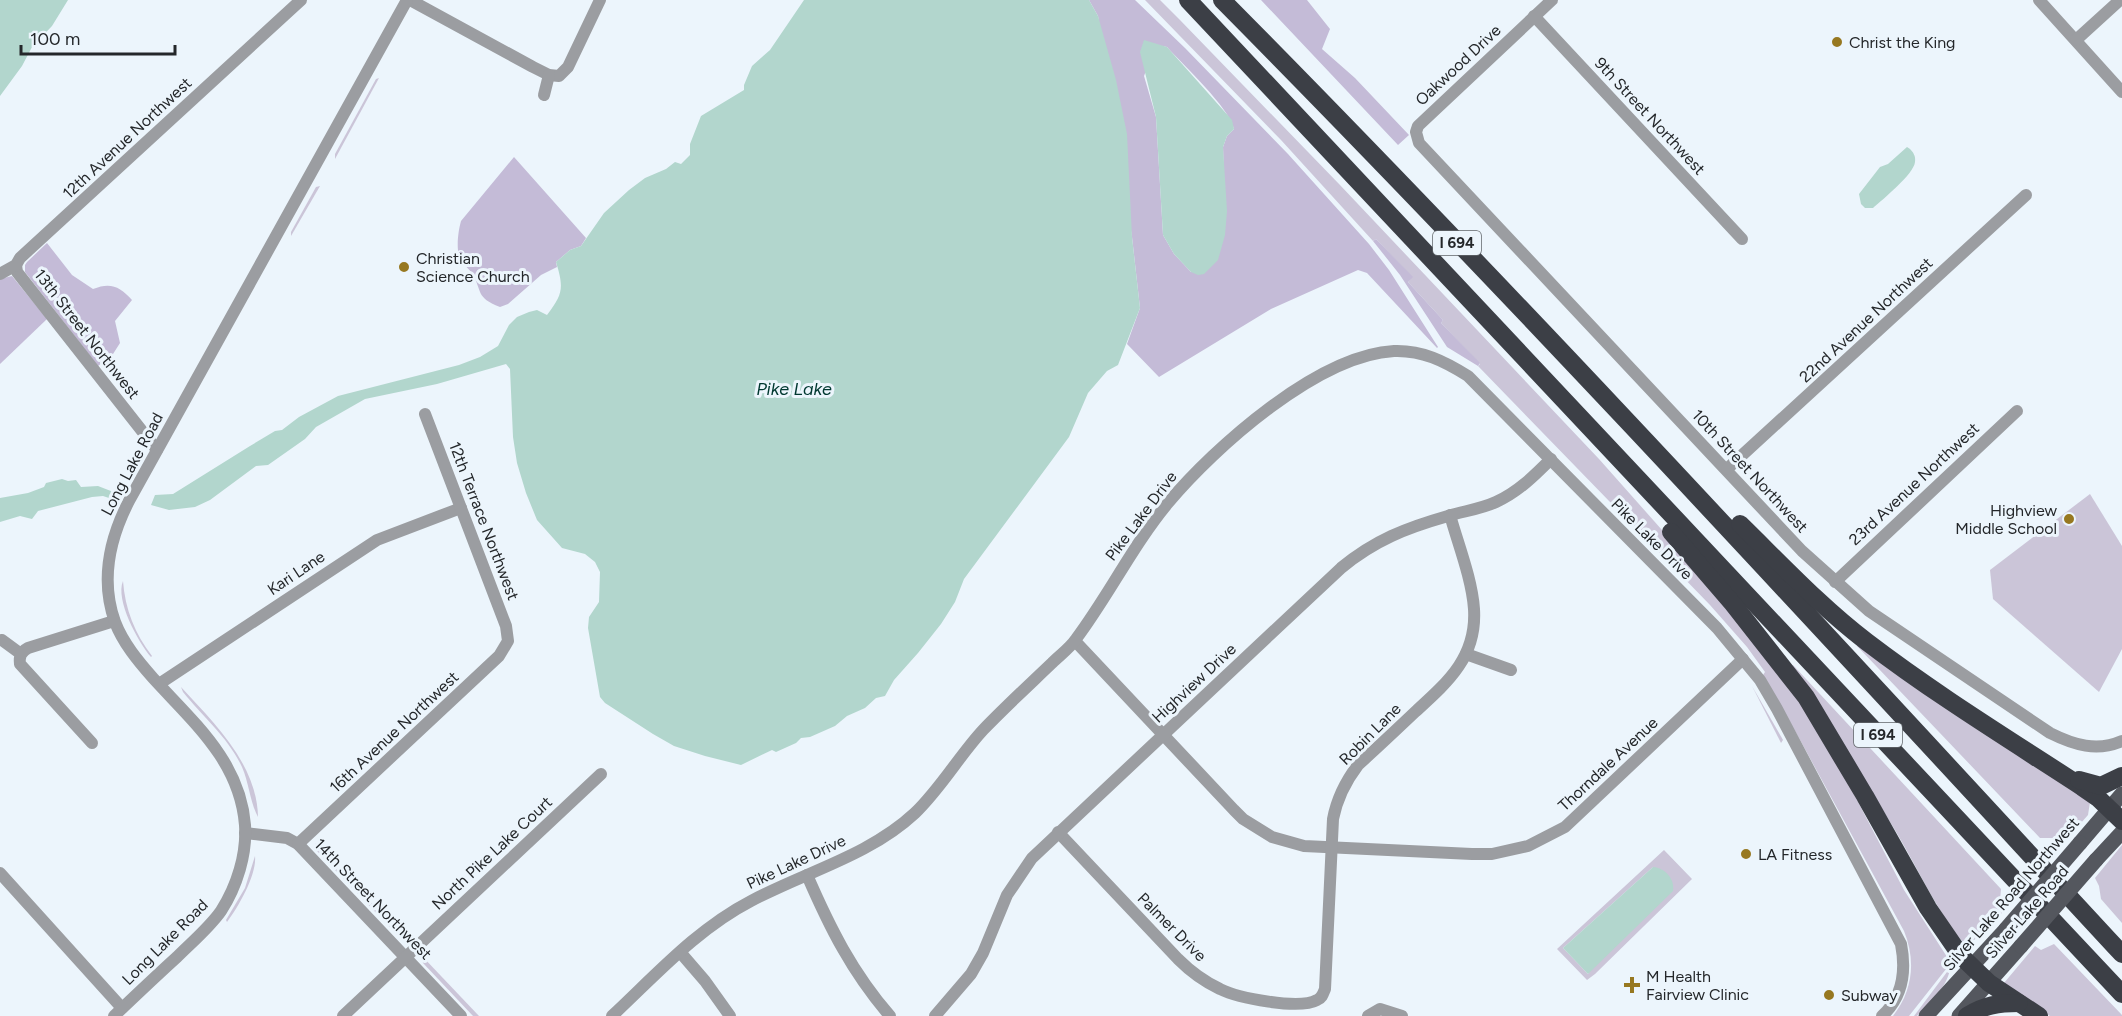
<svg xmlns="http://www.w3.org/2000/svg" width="2122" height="1016" font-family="Figtree,sans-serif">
<rect width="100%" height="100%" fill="#ecf5fc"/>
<g fill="#cbc5d8" fill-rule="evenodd">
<path d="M1145,0H1160L1180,20L1340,185L1599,459L1662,530L1786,678L1822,733L1904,890L1949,960L1950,964L1909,1016H1893C1913,991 1916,960 1904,931L1799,738L1763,675L1765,672L1747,647L1710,605L1478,366L1480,364L1441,323L1443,320L1408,282L1412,277L1376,239L1373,241L1281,140Z"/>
<polygon points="379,78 335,159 335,154 376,79"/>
<polygon points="320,186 291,236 291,232 316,187"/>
<polygon points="2090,494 2122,546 2122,649 2099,692 1993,599 1990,570"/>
<path d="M123,581C125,609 135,634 152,656L151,657C138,642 115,600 123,581Z"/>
<polygon points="1861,643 2090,802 2088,815 2065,841 2063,838 2040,838 1857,646"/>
<path d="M1793,665L2001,889L1999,911L2003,912L1968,946H1966C1935,909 1917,866 1892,825C1860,772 1826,719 1790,668Z"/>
<polygon points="1752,686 1783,740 1781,743"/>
<path d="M181,687C214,723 257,764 258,817C250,802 249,783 242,767C228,737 203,717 183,692Z"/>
<polygon points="315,843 408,941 408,943 402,940 317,851"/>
<polygon points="2122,845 2122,923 2101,899 2099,886 2095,878"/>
<path d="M1664,850L1692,879L1595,974L1587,980L1557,949ZM1653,867L1588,974L1563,948Z"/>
<path d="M255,856C257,874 239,906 227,922L226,920L245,888Z"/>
<polygon points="2054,944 2122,1015 2122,1016 2050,1016 2006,987 2004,983 2035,946 2041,950"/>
<polygon points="420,955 422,956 479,1016 473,1016 423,963"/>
<path d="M1950,968C1948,987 1929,1003 1917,1016H1914Z"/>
</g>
<g fill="#c4bbd7" fill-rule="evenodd">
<path d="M1089,0H1135L1185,48L1288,154L1369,244L1389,270L1438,347L1437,348L1367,273L1358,270L1271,309L1159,377L1127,344L1140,308L1132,237L1098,16ZM1156,45L1167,47C1183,65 1229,107 1234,129L1227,136L1223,147L1224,179L1191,272L1174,254L1163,235L1156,117L1144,76Z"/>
<polygon points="1261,0 1307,0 1330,29 1322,49 1355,78 1409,135 1398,145"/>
<path d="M514,157L586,238L581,246L570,250L556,262L557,267L541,275L508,304L500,307C475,297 483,292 472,273C469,269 465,266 462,262C455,253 458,232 461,221Z"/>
<polygon points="1376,239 1413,277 1408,282 1443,320 1441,323 1480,363 1478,366 1447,347 1400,275 1373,241"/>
<path d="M47,243L72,275L93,289C110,282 120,286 132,300L115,321L120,343L113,354L98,366L25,272V265L27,262Z"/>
<polygon points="12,276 47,319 0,364 0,279"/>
</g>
<g fill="#b2d6cd">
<polygon points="0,0 68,0 52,26 32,47 22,66 0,96"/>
<path d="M804,0H1089L1098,16L1116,80L1127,134L1132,237L1140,308L1118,365L1107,371L1088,393L1069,437L964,579L955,602L941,624L918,653L894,680L885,696L876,698L865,708L847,716L835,726L810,737L801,738L796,743L776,752L772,750L741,765L705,756L674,746L653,734L605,703L600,697L588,628L589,617L599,602L600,572L595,562L585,554L562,548L537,520L526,493L517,463L513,437L510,369L506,364L437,384L365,399L316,427L305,439L268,465L256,466L210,500L195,507L169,510L151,505L155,495L173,494L250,446L275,431L282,430L299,417L338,396L459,365L480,357L498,346L509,325L517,317L529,312L537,310L547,315C563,294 564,288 556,262L570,250L581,246L604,213L629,190L645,178L666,169L675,162L681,164L690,155V144L701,116L744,90V85L752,66L770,50Z"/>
<polygon points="1144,40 1167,47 1232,120 1234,129 1227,136 1223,147 1227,211 1225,235 1218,260 1204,274 1198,275 1191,272 1174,254 1163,235 1156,117 1140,52"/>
<path d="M1907,147L1910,149C1913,152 1916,156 1915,162C1914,174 1882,200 1873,208H1865L1861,204L1859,194L1880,167L1888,164Z"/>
<polygon points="62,479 68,481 76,480 81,487 98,486 116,493 112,499 103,496 92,497 38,511 32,519 20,516 0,522 0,498 28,493 44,487 46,483"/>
<path d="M1653,867C1665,868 1675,879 1673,891L1588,974L1563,948Z"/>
</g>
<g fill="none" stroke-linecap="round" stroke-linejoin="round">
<g stroke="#9b9da1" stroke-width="12">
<polyline points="410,0 533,67 549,75 559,76 568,67 600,0"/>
<path d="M1552,0L1418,126L1416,132L1419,143L1802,551L1869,611L2050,733C2074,745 2097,752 2122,741"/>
<polyline points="2039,0 2122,92"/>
<polyline points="1534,16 1742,239"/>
<polyline points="2076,40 2120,0"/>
<polyline points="544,95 549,75"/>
<polyline points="16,265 17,272 157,450"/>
<polyline points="0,274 16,265 20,258 301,0"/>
<polyline points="1727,469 2026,195"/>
<polyline points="1835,582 2017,411"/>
<polyline points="2,640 21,654"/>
<polyline points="1075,641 1234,810 1243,819 1272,837 1304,846 1472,854 1492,854 1528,846 1565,827 1743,659"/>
<polyline points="1466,654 1511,670"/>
<polyline points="159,684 377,540 461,508"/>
<path d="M92,743L20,664C19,656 21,652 28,648L114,621"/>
<path d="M1058,832L1178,959C1190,971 1203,981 1220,989C1238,998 1299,1010 1317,1000C1322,998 1323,994 1325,989L1333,819C1337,798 1345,782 1358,765C1377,748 1396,730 1415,712C1448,682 1477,657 1474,609C1472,579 1458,544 1450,515"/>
<polyline points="245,833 287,838 298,844 461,1016"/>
<polyline points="298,844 499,656 508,641 506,626 425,414"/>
<polyline points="0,873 122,1008"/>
<path d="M807,875C830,928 852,972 890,1016"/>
<polyline points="680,952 705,981 730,1016"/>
<path d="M114,1016C135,996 156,976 177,957C192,942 209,928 221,911C237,886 247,854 245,825C240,761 193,722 153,678C138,661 123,643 115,622C100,580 110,537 130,499L407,0"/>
<polyline points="343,1016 601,774"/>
<path d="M612,1016C656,975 697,929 751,901C805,872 869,856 915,813C941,788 959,756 983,730C1005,707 1029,685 1052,663C1060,655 1070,648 1076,639C1109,595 1133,545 1168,503C1215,447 1318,355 1394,351C1422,350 1444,361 1468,376L1717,628L1760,680L1777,709L1901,944C1906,970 1903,997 1882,1016"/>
<path d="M935,1016L971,974L983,953L1007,895L1032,858L1341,568C1375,540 1406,528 1448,516C1464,511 1481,509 1496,502C1518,492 1534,476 1551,459"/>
<polyline points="1368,1016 1380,1009 1402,1016"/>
</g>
<g stroke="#54575e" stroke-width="15">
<polyline points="2080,843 2122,794"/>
<polyline points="2096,860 2122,832"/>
<polyline points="1926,1016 2006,929"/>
<polyline points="1959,1016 2021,946"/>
</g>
<g stroke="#3c3f46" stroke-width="18">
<polyline points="1188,0 2122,994"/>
<path d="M1222,0C1530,311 1825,633 2122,954"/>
<path d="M1740,524C1781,564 1821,607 1867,642C1935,694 2010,740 2082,787L2098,798L2122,821"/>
<polyline points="1671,532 1733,604 1806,697 1865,796 1928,908 1961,956 1989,983 2039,1016"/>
<polyline points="2079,780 2101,786 2122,776"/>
<path d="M1967,1016C1985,1005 1998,1003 2019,1003"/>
</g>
<g stroke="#54575e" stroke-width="15">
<polyline points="2006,929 2080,843"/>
<polyline points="2021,946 2096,860"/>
</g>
</g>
<g fill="#977820" stroke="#ecf5fc" stroke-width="2">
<circle cx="1837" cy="42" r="6"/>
<circle cx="404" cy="267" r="6"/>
<circle cx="2069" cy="519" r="6"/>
<circle cx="1746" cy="854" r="6"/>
<path d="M1629 976h6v6h6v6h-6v6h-6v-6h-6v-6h6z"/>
<circle cx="1829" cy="995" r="6"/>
</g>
<g text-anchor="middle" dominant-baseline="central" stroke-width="6" stroke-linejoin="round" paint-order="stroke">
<g fill="#ecf5fc" stroke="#606569" stroke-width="1.5">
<rect x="1433" y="231" width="48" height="24" rx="4.5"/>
<rect x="1854" y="723" width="48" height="24" rx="4.5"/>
</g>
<g font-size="15" font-weight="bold" fill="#24272a">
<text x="1457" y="243">I 694</text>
<text x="1878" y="735">I 694</text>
</g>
<g font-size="16" fill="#24272a" stroke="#ecf5fc" text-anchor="start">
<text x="1849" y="42">Christ the King</text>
<text x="416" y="258">Christian<tspan x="416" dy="18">Science Church</tspan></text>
<text x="2057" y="510" text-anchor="end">Highview<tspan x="2057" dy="18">Middle School</tspan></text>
<text x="1758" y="854">LA Fitness</text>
<text x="1646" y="976">M Health<tspan x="1646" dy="18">Fairview Clinic</tspan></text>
<text x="1841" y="995">Subway</text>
</g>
<g font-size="16" fill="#24272a" stroke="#ecf5fc">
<text transform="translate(1458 65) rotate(-43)">Oakwood Drive</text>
<text transform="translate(1650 116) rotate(47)">9th Street Northwest</text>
<text transform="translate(127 138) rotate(-43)">12th Avenue Northwest</text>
<text transform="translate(1866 320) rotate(-43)">22nd Avenue Northwest</text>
<text transform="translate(87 334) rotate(52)">13th Street Northwest</text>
<text transform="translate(132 464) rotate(-62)">Long Lake Road</text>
<text transform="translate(1750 471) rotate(47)">10th Street Northwest</text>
<text transform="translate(1914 484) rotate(-43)">23rd Avenue Northwest</text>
<text transform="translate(1141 516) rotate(-53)">Pike Lake Drive</text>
<text transform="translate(484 521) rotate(69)">12th Terrace Northwest</text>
<text transform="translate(1652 539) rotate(45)">Pike Lake Drive</text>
<text transform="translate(296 573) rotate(-34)">Kari Lane</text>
<text transform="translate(1194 683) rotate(-43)">Highview Drive</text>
<text transform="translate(394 732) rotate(-43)">16th Avenue Northwest</text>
<text transform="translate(1370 734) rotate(-45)">Robin Lane</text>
<text transform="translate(1608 764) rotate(-43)">Thorndale Avenue</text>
<text transform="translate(492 853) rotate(-43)">North Pike Lake Court</text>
<text transform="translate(796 862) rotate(-25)">Pike Lake Drive</text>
<text transform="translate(2011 894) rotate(-49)">Silver Lake Road Northwest</text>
<text transform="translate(373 899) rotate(46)">14th Street Northwest</text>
<text transform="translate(2027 912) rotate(-49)">Silver Lake Road</text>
<text transform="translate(1172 927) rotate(45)">Palmer Drive</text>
<text transform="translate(165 942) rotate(-45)">Long Lake Road</text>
</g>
<g font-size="18" font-style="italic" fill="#003830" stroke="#ecf5fc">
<text x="794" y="389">Pike Lake</text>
</g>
</g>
<path d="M21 45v9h154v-9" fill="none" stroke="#24272a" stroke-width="3"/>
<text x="30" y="45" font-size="18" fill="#24272a" stroke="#ecf5fc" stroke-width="4.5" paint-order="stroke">100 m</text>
</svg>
